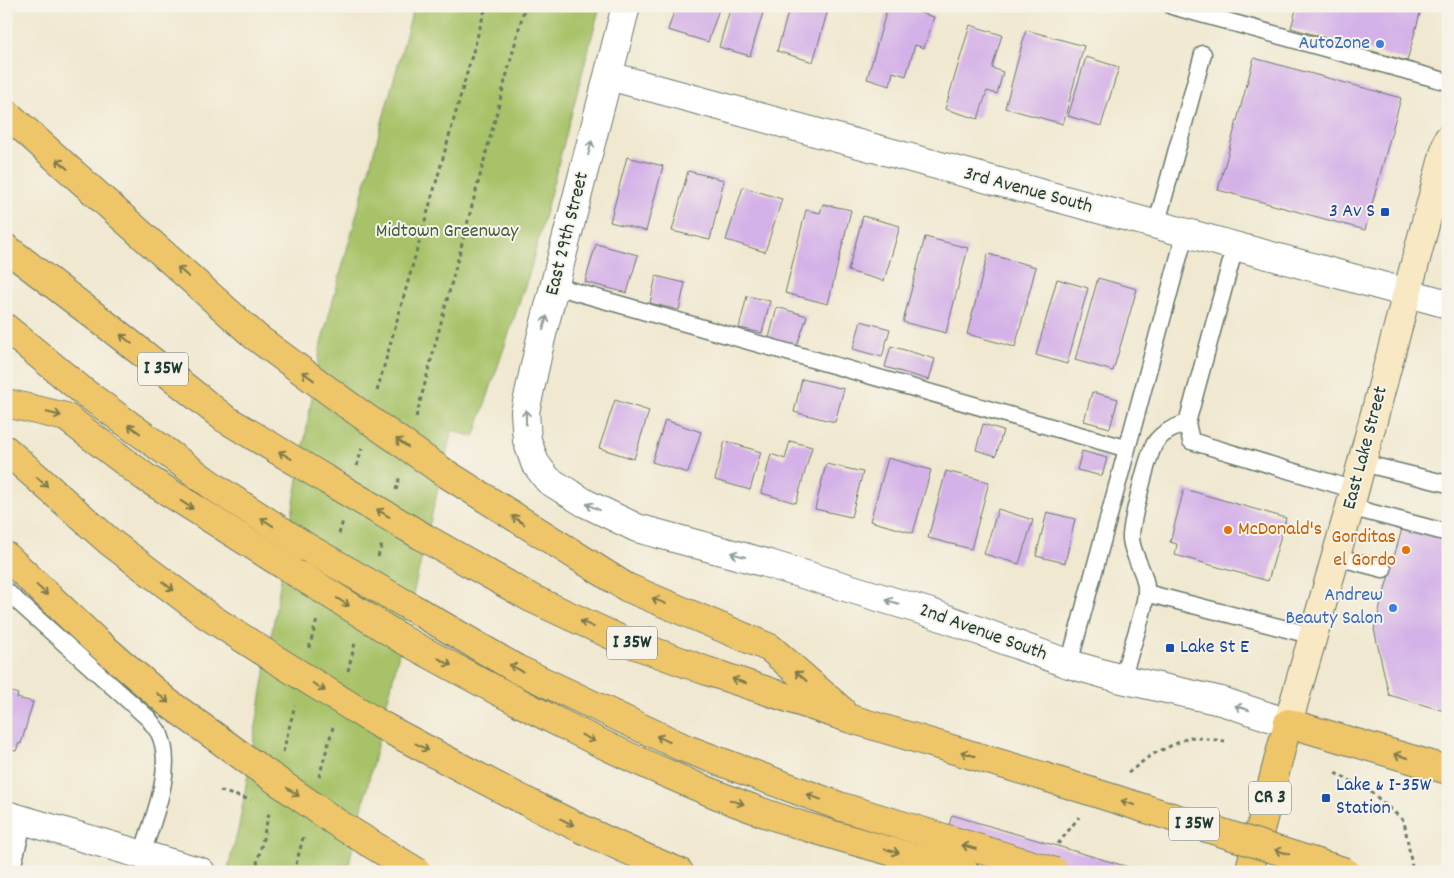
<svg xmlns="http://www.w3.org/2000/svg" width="1454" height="878" font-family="Dekko,sans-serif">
<rect width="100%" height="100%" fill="#f7f3e8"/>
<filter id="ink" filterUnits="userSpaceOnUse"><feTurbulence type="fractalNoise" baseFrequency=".02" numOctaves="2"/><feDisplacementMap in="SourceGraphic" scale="10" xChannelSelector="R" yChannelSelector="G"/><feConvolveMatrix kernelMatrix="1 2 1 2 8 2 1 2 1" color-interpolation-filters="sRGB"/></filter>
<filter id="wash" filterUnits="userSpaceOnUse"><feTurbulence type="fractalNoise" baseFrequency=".0096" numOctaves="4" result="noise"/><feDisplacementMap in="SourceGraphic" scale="20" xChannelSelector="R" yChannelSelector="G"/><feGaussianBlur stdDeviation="1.12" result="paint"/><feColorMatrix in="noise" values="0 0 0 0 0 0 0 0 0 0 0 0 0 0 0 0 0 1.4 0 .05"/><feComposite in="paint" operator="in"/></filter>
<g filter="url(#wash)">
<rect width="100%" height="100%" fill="#f0e8d0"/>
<polygon fill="#a7c268" stroke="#63804e" points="414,6 600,6 530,271 474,437 452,430 347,872 227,872 239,826 321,344"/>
<g id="blocks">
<g fill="#d4b1e8">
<polygon points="676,6 720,6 708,42 668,30"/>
<polygon points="731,6 765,6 750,56 719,47"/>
<polygon points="790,6 829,6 813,62 777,51"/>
<polygon points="888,6 897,6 934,17 924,48 915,45 906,76 893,72 890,86 867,79"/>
<polygon points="1297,6 1422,6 1407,61 1291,28"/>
<polygon points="970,25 1002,35 992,68 1003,72 997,94 987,91 978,119 945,109"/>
<polygon points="1026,30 1084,46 1063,124 1005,108"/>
<polygon points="1086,57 1119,67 1101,126 1068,116"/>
<polygon points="1254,58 1401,98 1365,230 1218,190"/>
<polygon points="627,157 663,166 646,231 610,222"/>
<polygon points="688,171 724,180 710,240 672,231"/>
<polygon points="743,187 782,199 765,252 726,240"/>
<polygon points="823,204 851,210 828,304 785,293 806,210 820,213"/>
<polygon points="863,216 900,226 884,281 848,271"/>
<polygon points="925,237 968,248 946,333 903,322"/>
<polygon points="596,244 638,255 627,293 585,282"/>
<polygon points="988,254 1036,267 1015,347 967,334"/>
<polygon points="656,276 685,283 679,310 650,303"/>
<polygon points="1098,278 1137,289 1113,371 1075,360"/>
<polygon points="1057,279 1088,288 1067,364 1036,355"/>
<polygon points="747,296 770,301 762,333 739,328"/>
<polygon points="777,307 807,316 797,346 769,338"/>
<polygon points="861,321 890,329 882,357 853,349"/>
<polygon points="891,346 935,359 929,380 885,367"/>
<polygon points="802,379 844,389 835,422 794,412"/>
<polygon points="1092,392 1118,399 1110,428 1084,421"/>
<polygon points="615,400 649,411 634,459 599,448"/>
<polygon points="665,420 701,432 688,473 652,462"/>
<polygon points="983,424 1003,430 996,456 976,450"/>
<polygon points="725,441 761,452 750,490 715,480"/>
<polygon points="790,441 812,447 796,503 761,493 771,454 785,459"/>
<polygon points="1082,451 1107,458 1102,476 1077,470"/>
<polygon points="888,458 931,470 913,533 870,521"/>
<polygon points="826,464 863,472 851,517 815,509"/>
<polygon points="946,471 989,482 971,549 928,538"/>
<polygon points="1184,489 1286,518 1268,581 1175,555 1177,544 1170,542"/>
<polygon points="998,509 1033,520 1019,564 984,554"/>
<polygon points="1047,512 1075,519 1065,563 1036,556"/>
<polygon points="1403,525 1448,538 1448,712 1389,695 1374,629"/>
<polygon points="6,690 18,694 17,698 33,702 21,744 19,743 16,751 6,749"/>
<polygon points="952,815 1142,871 1142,872 935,872"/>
</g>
</g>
</g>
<g filter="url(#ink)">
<use href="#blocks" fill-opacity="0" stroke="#68796b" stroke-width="1"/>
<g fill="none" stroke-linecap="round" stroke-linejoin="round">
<g stroke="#68796b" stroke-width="19">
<g id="lane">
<polyline points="1172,6 1448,82"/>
<polyline points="1156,226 1203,54"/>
<polyline points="1235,247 1187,423 1191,441 1355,490"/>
<polyline points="555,286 1125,448"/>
<polyline points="1362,463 1448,484"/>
<polyline points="1350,507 1448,533"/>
<polyline points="1337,557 1383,569"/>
<path d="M6,591L149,719C152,724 158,730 160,735C175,770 152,821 142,854"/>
<polyline points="1146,593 1314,636"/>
<polyline points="1069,664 1185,234"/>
<path d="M1122,679C1129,654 1143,618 1146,594C1148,574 1133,559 1131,539C1130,525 1148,455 1155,443C1162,432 1176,427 1187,423"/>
<polyline points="11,872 24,820"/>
</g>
</g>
<g stroke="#68796b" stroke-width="30">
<g id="street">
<polyline points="626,6 541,338 525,412 527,440 535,463 548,480 585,503 637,528 766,563 931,613 1069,664 1122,679 1221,701 1288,723"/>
<polyline points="609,76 1448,304"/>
<polyline points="6,815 201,872"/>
</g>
</g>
<g stroke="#68796b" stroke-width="30">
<polyline id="secondary" points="1288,723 1350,507 1448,139"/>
</g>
<g stroke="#68796b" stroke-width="30">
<polyline id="primary" points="1249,872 1288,723 1448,770"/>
</g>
<g stroke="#68796b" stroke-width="30">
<g id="highway">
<polyline points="6,113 256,337 348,405"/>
<polyline points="6,248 113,330 224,418 327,480"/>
<polyline points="6,328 84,392 217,489 308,548"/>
<polyline points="6,403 66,417 145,477 301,576"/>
<polyline points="6,450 110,542 208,616 278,661"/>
<polyline points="442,471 626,587 770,648 841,710"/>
<polyline points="425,538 531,598 622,640 707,671 851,719 1042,776"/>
<polyline points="6,556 96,641 167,702 253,764"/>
<polyline points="409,606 517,669 684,748 839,806 1016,860"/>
<path d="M402,639C505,696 610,752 720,796C798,828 883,849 965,872"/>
<path d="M379,724C478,777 576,830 679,872"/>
</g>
</g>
<g stroke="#68796b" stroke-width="3" stroke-dasharray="4 4" stroke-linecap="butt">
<polyline points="377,391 486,6"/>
<polyline points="416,417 525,6"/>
<polyline points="357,466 362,448"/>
<polyline points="396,490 400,476"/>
<polyline points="339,534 343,521"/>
<polyline points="378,557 382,544"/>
<polyline points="309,648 317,620"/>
<polyline points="348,671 355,643"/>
<polyline points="283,752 295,705"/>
<polyline points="1128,773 1151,755 1190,737 1225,741"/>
<polyline points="1335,773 1370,791 1404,821 1413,872"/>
<polyline points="319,777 333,727"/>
<polyline points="220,791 251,800"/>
<polyline points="1058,844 1079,817"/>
<polyline points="255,872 270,809"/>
<polyline points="294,872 304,834"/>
</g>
<use href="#lane" stroke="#fff" stroke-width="16"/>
<use href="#street" stroke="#fff" stroke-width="28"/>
<use href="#secondary" stroke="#f8e8c3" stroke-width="28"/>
<use href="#primary" stroke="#eec569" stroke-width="28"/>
<use href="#highway" stroke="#eec569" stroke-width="28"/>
<g stroke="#68796b" stroke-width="30" stroke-linecap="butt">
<g id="highway-bridge">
<polyline points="348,405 442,471"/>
<polyline points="327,480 425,538"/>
<polyline points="308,548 409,606"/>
<polyline points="301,576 402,639"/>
<polyline points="278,661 379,724"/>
<polyline points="253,764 337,823 417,872"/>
<polyline points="1042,776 1346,872"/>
<polyline points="1016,860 1055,872"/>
</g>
</g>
<use href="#highway-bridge" stroke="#eec569" stroke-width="28"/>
</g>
<defs><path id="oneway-shaft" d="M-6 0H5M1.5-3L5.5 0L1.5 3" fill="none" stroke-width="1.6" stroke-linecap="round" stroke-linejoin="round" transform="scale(1.25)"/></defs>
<g stroke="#8f9e9a">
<use href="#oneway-shaft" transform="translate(590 148) rotate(-76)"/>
<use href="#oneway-shaft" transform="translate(545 323) rotate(-75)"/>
<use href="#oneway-shaft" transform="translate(526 417) rotate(-90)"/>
<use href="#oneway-shaft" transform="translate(593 507) rotate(-155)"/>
<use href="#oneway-shaft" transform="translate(738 555) rotate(-165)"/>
<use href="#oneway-shaft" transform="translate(893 602) rotate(-163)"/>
<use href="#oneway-shaft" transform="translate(1242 708) rotate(-162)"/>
</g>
<g stroke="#7c7a4c">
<use href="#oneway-shaft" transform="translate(62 164) rotate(-138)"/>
<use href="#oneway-shaft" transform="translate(183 272) rotate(-139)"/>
<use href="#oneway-shaft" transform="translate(126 339) rotate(-141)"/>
<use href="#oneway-shaft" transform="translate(308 376) rotate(-144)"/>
<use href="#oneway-shaft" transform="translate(54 414) rotate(13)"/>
<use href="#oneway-shaft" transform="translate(134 429) rotate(-144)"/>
<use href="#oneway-shaft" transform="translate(402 443) rotate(-145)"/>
<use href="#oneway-shaft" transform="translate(285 455) rotate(-149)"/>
<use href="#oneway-shaft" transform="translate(42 482) rotate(42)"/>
<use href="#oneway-shaft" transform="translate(187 505) rotate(33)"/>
<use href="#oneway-shaft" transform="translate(383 513) rotate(-149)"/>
<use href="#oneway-shaft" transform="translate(518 520) rotate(-147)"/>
<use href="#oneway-shaft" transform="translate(267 522) rotate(-147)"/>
<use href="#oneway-shaft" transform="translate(168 586) rotate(37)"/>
<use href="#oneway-shaft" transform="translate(42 590) rotate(43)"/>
<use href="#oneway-shaft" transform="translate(659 601) rotate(-157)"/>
<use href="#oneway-shaft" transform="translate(343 602) rotate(32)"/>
<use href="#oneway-shaft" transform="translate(587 624) rotate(-156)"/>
<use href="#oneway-shaft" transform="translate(445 662) rotate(29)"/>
<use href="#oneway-shaft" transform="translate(516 668) rotate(-152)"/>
<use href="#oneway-shaft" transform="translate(801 676) rotate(-139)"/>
<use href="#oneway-shaft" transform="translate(739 681) rotate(-162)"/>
<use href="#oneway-shaft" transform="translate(319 687) rotate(32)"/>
<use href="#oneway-shaft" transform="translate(163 698) rotate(40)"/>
<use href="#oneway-shaft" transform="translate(588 738) rotate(27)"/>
<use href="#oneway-shaft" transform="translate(663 739) rotate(-155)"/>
<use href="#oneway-shaft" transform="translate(422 747) rotate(28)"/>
<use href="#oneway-shaft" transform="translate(968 754) rotate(-163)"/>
<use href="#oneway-shaft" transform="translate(1401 756) rotate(-164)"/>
<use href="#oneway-shaft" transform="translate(293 792) rotate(35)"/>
<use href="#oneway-shaft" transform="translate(814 797) rotate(-159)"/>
<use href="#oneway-shaft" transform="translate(737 802) rotate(18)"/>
<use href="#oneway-shaft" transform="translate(1128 803) rotate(-162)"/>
<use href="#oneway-shaft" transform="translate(567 822) rotate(26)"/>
<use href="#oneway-shaft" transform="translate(969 847) rotate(-164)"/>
<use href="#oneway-shaft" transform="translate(892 851) rotate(15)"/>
<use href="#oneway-shaft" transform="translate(1282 852) rotate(-162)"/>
</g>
</g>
<g fill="#3f7fe0" stroke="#f7f3e8" stroke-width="2">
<circle cx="1380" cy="44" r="5"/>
<circle cx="1393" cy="608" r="5"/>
</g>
<g fill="#1a4fb4" stroke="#f7f3e8" stroke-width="2">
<rect x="1380" y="207" width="10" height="10" rx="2.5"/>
<rect x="1165" y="643" width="10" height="10" rx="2.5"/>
<rect x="1321" y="793" width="10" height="10" rx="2.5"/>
</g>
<g fill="#e8710a" stroke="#f7f3e8" stroke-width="2">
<circle cx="1228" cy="530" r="5"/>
<circle cx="1406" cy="550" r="5"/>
</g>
<g text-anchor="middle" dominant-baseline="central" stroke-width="4" stroke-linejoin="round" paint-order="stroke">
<g fill="#f7f3e8" stroke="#60746a" stroke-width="1">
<rect x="138" y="352.5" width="50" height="33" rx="4"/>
<rect x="607" y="626.5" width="50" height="33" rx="4"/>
<rect x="1249" y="781.5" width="42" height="33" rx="4"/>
<rect x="1169" y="807.5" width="50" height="33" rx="4"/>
</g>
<g font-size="19" font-weight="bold" fill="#1f3d34">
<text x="163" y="369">I 35W</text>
<text x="632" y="643">I 35W</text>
<text x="1270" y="798">CR 3</text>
<text x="1194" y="824">I 35W</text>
</g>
<g font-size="20" fill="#366cbe" stroke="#f7f3e8" text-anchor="end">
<text x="1370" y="44">AutoZone</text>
<text x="1383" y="596">Andrew<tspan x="1383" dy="23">Beauty Salon</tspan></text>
</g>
<g font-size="20" fill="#1f3d34" stroke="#f7f3e8">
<text transform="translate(1028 191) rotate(15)">3rd Avenue South</text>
<text transform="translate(568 234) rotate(-76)">East 29th Street</text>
<text transform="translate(1366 448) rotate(-75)">East Lake Street</text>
<text transform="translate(983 633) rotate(20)">2nd Avenue South</text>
</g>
<g font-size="20" fill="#164399" stroke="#f7f3e8" text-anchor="start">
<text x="1375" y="212" text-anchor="end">3 Av S</text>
<text x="1180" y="648">Lake St E</text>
<text x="1336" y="786">Lake &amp; I-35W<tspan x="1336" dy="23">Station</tspan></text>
</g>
<g font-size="20" fill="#415e41" stroke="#f7f3e8">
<text x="447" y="232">Midtown Greenway</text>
</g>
<g font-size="20" fill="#c56008" stroke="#f7f3e8" text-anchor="start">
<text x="1238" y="530">McDonald's</text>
<text x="1396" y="538" text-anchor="end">Gorditas<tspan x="1396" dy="23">el Gordo</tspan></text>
</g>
</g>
<rect width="1454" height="878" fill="none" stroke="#f7f3e8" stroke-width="25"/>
</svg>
